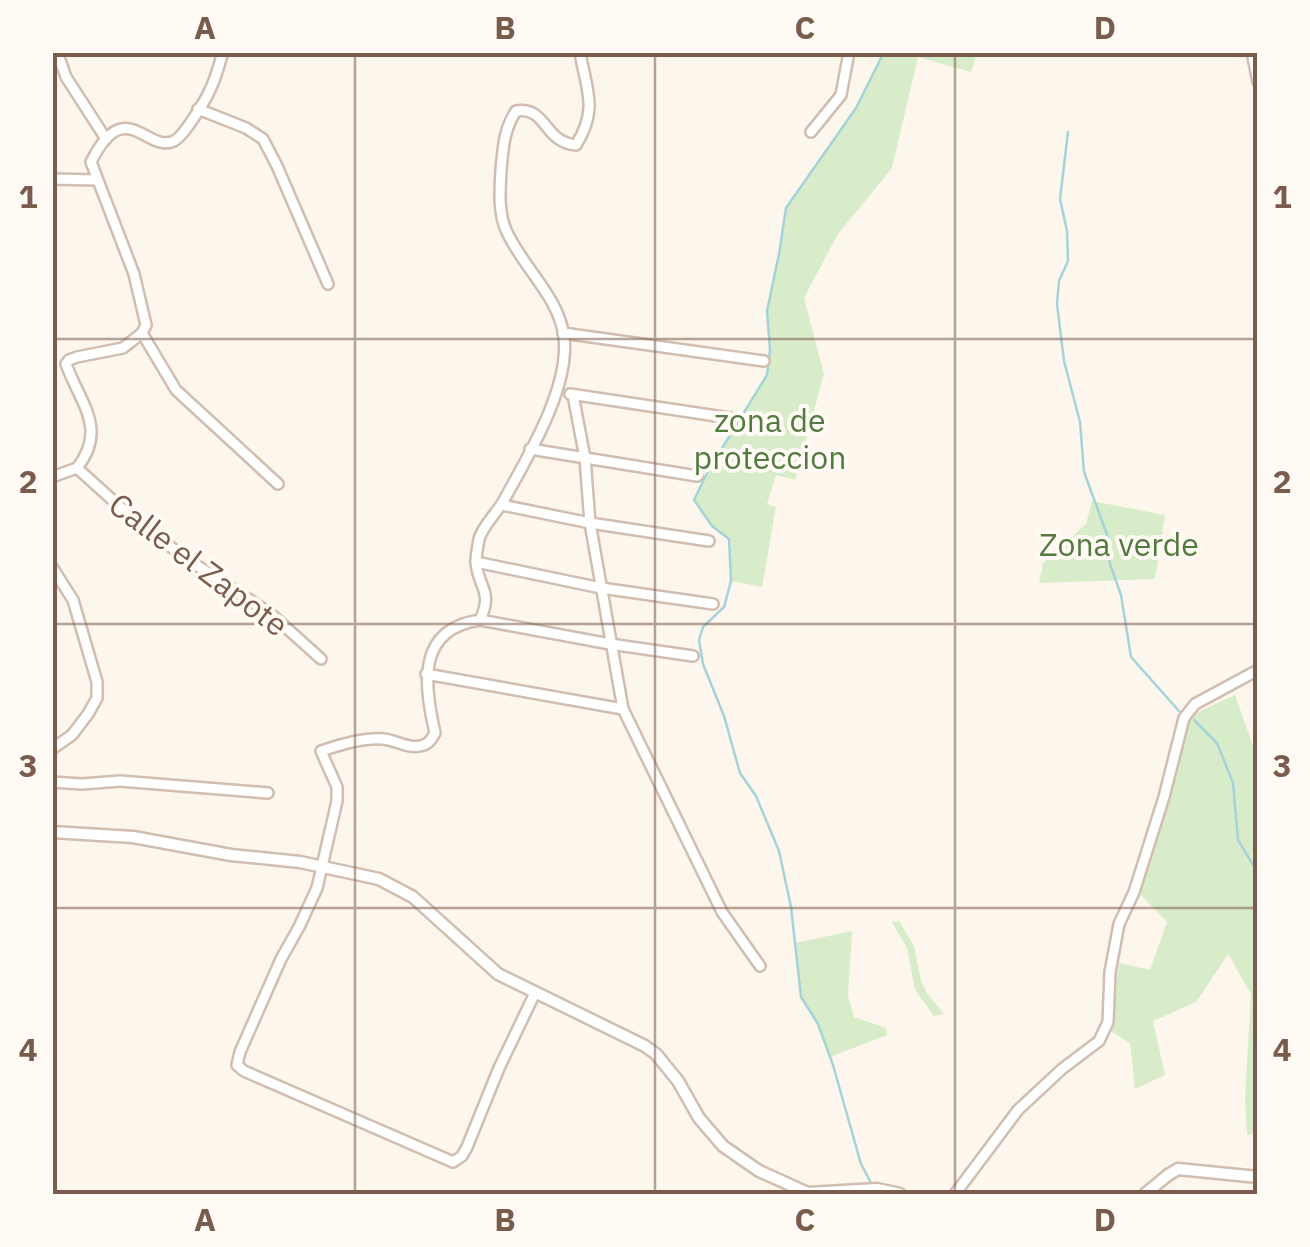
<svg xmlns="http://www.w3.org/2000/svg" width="1310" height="1247" font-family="'IBM Plex Sans',sans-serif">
<rect width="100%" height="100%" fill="#fdf6ec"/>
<g fill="#d8ecc9">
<polygon points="884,53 977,53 971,72 918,57 892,168 838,234 804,298 824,374 795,480 776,475 767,504 776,507 762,587 731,581 729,539 712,526 694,500 708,471 767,375 770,350 767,311 779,254 786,208 856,108"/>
<polygon points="1092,501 1165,515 1155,579 1039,583 1043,563 1086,524"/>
<polygon points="1235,695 1257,757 1257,1133 1247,1135 1245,1098 1251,994 1228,954 1196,1002 1153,1021 1165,1075 1135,1089 1130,1043 1109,1030 1119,963 1150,970 1167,922 1138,892 1189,716"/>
<polygon points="899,921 914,946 921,981 927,993 944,1014 934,1016 915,990 907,948 892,922"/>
<polygon points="852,931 848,996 854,1017 886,1028 887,1035 830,1057 818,1024 800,995 795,943"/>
</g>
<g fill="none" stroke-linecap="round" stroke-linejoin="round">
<g stroke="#a5d3da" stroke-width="2.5">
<polyline points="1068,132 1060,199 1067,231 1068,261 1059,281 1057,304 1064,361 1080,422 1084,472 1109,540 1110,564 1121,595 1131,657 1179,711"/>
<polyline points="1194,720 1217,743 1233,783 1238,840 1258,873"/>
<polyline points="870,1181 861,1164 833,1065 818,1024 801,997 791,907 779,851 756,796 740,773 724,716 703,664 699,640 703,627 724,607 731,581 729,539 712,526 694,500 708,471 767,375 770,350 767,311 779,254 786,208 856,108 884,52"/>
</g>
<g stroke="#d1beb0" stroke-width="14">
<g id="minor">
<polyline points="57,52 66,77 106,139"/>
<polyline points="1252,52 1258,82"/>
<polyline points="198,109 246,128 263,139 277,166 328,284"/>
<polyline points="811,132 841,95 849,52"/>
<polyline points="52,179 97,180"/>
<polyline points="142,333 176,390 278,484"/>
<polyline points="563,333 764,361"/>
<polyline points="570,394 730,418"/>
<polyline points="573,395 585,458 590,523 623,709"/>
<polyline points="530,449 697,476"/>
<polyline points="77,468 129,515 184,557 271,614 321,659"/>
<path d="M52,477L77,468C108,429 80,403 66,364L69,360L77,357L123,348L142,333L146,325L134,274L91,162C125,93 147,154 174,141C184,136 205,101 210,90C216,78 219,65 223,52"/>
<polyline points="502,505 590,523 709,541"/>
<polyline points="476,562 601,588 713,604"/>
<polyline points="52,567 73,600 97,682 97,698 88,714 72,735 52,749"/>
<polyline points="480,620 610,644 693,656"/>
<polyline points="426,674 623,709 722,912 760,966"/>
<polyline points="52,782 82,784 120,781 268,793"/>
<path d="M535,993L499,1068L467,1147L462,1156L453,1162L244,1071L237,1065L240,1052L281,959L299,927L317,888L337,801V787L321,751C340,745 364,737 384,739C398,741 410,750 424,745C431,742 431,739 435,733C424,685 416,629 480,620C494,590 477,587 476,561C476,555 478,545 479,539C483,525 497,513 504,500C528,456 570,388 564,337C559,296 522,267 506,230C498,212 500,189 501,170C503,148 504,129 516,111C547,106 543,142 576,145C599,108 586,90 580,52"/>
<polyline points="955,1194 1018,1110 1062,1069 1099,1041 1108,1022 1110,972 1119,924 1134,892 1164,797 1184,718 1195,704 1258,670"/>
</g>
</g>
<g stroke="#d1beb0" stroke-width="15">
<g id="tertiary">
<polyline points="52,832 133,837 231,855 300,862 379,879 413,897 498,974 645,1046 656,1054 678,1081 699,1118 723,1146 759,1171 808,1193 877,1189 900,1194"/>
<polyline points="1145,1194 1168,1175 1178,1169 1258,1177"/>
</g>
</g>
<use href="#minor" stroke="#fff" stroke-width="9"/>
<use href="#tertiary" stroke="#fff" stroke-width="10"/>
</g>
<path fill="none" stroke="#7a5c4d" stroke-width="2.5" stroke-opacity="0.55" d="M355,52V1194M655,52V1194M955,52V1194M52,339H1258M52,624H1258M52,908H1258"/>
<g text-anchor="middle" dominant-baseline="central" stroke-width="8" stroke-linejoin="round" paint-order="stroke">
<g font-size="32" fill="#537a41" stroke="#fffaf3">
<text x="770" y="420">zona de<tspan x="770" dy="37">proteccion</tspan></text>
<text x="1119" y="544">Zona verde</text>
</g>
<g font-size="32" fill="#7a5c4d" stroke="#fffaf3">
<text transform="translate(199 564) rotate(37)">Calle el Zapote</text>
</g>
</g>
<rect width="1310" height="1247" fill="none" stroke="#fffaf3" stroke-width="110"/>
<rect x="55" y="55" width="1200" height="1137" fill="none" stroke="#7a5c4d" stroke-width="4"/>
<g font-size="32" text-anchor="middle" font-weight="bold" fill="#7a5c4d">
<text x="205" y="39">A</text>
<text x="505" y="39">B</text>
<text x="805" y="39">C</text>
<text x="1105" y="39">D</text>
<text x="28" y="208">1</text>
<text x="1282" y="208">1</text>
<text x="28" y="493">2</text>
<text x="1282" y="493">2</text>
<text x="28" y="777">3</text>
<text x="1282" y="777">3</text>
<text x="28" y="1061">4</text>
<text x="1282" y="1061">4</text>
<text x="205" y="1231">A</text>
<text x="505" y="1231">B</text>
<text x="805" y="1231">C</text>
<text x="1105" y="1231">D</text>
</g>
</svg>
